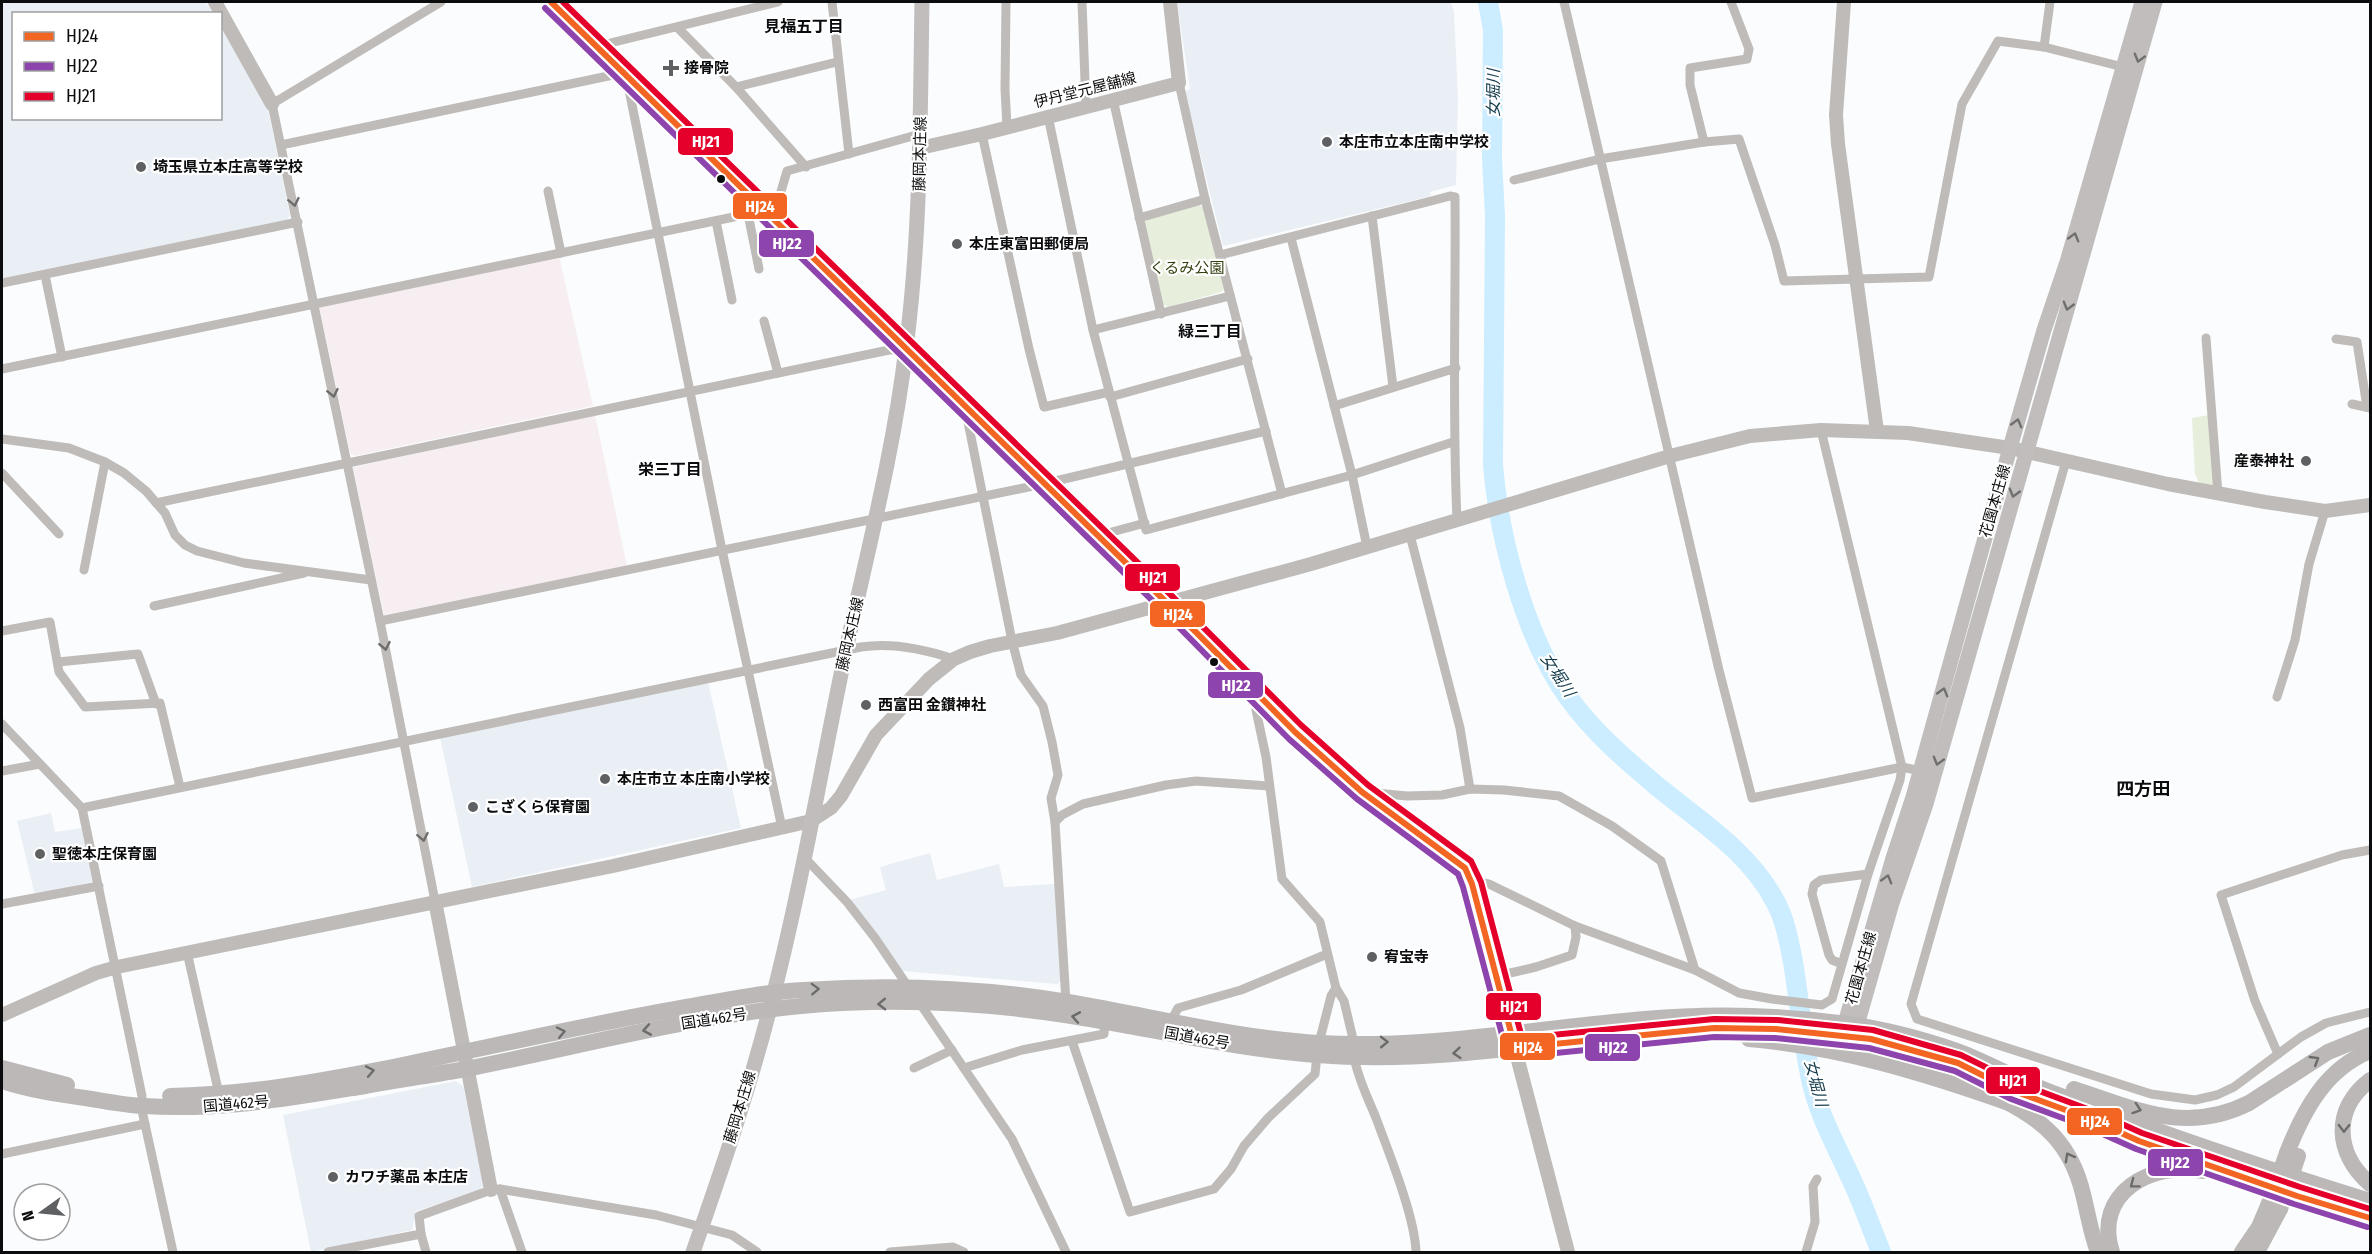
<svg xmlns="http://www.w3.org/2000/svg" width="2372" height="1254" font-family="'Fira Sans Condensed','Noto Sans JP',sans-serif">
<rect width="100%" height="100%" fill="#fafcfe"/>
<g fill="#eaeff5">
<polygon points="2,2 206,2 213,13 14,14 14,118 220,118 221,26 268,109 290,215 287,220 2,278"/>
<polygon points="1177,2 1451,2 1454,12 1458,98 1456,185 1430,192 1431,196 1223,246 1185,92 1190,89"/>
<polygon points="708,682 741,828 472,887 440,737"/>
<polygon points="51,813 55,832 83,828 96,881 35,895 17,821"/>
<polygon points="930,853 937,880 999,864 1004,887 1055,884 1062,980 1057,984 902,971 849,900 886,890 880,867"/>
<polygon points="456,1081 463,1086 484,1184 479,1191 416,1211 412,1230 311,1252 283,1115"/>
</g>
<g fill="#f6eef1">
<polygon points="559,256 593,406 354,456 350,453 319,305"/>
<polygon points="595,415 627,566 384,615 353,469 354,467"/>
</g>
<g fill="#e7efdc">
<polygon points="1199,205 1203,207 1224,289 1221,292 1168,307 1163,304 1145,223 1147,219"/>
<polygon points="2209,415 2215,486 2199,483 2195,474 2192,418"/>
</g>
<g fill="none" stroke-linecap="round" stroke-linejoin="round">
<path stroke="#ccedff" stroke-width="20" d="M1488,2L1493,30L1492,159L1495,216L1493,465C1499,538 1525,637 1568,697C1593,732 1626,760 1658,787C1701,822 1749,852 1775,901C1785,919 1789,941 1793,962C1800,1004 1803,1047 1813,1088C1822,1122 1840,1153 1854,1185C1864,1207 1872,1230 1881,1252"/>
<g stroke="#bebbb8" stroke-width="9">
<polyline points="832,2 849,154"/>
<polyline points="1006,2 1005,89 1007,127"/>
<polyline points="1082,2 1086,107"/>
<polyline points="1564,2 1719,670 1752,798 1902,767 1921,771"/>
<polyline points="1731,2 1749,49 1747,59 1690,68 1690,85 1704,142 1739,139 1775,245 1784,281 1929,277 1962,104 1998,41 2044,47 2123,67"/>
<polyline points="678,28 736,87 806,167"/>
<polyline points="598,46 778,2"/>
<polyline points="2044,47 2050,2"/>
<polyline points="632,81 629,90 722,550 782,828"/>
<polyline points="1179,83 1205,199 1282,494"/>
<polyline points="736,87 837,62"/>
<polyline points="1113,99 1161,314"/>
<polyline points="1048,116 1093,330 1146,530 1352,475 1453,442"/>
<polyline points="982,134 1029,349 1044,407 1109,392"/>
<polyline points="281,145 613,75 622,71"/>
<polyline points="1514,180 1600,159 1704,142"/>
<polyline points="548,191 561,253"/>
<polyline points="748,214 759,269"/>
<polyline points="1372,216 1393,387"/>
<polyline points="1139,218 1205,199"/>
<polyline points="773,219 787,171 920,134"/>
<polyline points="716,221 732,300"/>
<polyline points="1291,238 1352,475 1367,547"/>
<path d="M1220,255L1435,200L1450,196L1455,197C1456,305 1452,413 1457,520"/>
<polyline points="45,275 62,357"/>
<polyline points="2,283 298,222"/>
<polyline points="764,321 778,373"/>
<polyline points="1093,330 1230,296"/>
<polyline points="2206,338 2218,494"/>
<polyline points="2336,339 2357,342 2367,407"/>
<polyline points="2,369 748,214 760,207"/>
<polyline points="1110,397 1248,359"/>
<polyline points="2352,404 2370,408"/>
<polyline points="1334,406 1456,368"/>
<polyline points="972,415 968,422 1012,641 1021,675 1043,706 1052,742 1058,775 1051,798 1055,822 1066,1002"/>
<polyline points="2,439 69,448 105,462 124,473 146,491 165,513 175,535 185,545 197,551 244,563 371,580"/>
<polyline points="2066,461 1911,1004 1917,1019 2151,1094 2195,1100 2217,1095 2234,1087 2301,1037 2326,1023 2370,1012"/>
<polyline points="2,473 59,534"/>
<polyline points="156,503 889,350 906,350"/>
<polyline points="1410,535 1460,728 1470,789"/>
<polyline points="1097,536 1145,523"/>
<polyline points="84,570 105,462"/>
<polyline points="154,606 304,573"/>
<polyline points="380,621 1043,484 1266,431"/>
<polyline points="2,631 50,622 59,672 85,707 160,703 180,787"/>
<polyline points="58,662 138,654 156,704"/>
<polyline points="1261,697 1256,710 1266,757 1282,879 1320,922 1336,988 1344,1001 1354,1043"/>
<polyline points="2277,697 2295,640 2309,564 2325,511"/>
<polyline points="2,724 82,808 142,1096"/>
<polyline points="2,771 40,764"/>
<polyline points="1365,792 1407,796 1442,795 1470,789 1504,790 1559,796 1612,826 1661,861 1695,970"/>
<path d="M82,808L861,647C892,642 924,649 954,659"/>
<polyline points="1055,822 1062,815 1083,804 1166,785 1196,781 1269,786"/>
<polyline points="804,857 847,902 875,938 909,988"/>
<polyline points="1472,884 1481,882 1489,884 1575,926 1695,970 1739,993 1772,999 1822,1005 1832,999 1868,874 1900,780 1902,767 1821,430"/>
<polyline points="435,901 380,621 272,104 441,2"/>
<polyline points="2,904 99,886"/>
<polyline points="187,952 219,1094"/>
<polyline points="1837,962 1832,960 1829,955 1812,894 1814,885 1821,880 1868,874"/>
<polyline points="1497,976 1536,967 1572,955 1576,937 1575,926"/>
<polyline points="919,1002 1012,1139 1066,1252"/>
<polyline points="1171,1021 1178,1008 1241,990 1327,954"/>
<polyline points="1072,1041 1130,1212 1214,1189 1231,1169 1244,1146 1268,1118 1315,1074 1317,1055"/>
<polyline points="1319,1043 1331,996 1336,988"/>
<polyline points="2278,1054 2255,1001 2221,895 2342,855 2370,850"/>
<path d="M1354,1057C1358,1079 1368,1098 1376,1118C1389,1153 1415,1217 1416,1252"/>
<polyline points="914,1068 952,1050"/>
<polyline points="964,1068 1022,1050 1104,1034 1105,1022"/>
<polyline points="141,1106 173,1252"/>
<polyline points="2,1154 145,1124"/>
<polyline points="500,1189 522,1252"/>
<polyline points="421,1234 426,1252"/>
<polyline points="328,1252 421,1234 419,1216 491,1190 500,1189 656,1215 732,1235 757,1252"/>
<polyline points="890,1252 953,1247 964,1252"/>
<polyline points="1806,1252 1815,1222 1813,1186 1817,1179"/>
</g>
<g stroke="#bebbb8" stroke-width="14">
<polyline points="215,2 272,104"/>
<polyline points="551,2 1167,603 1295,732 1362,792 1465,868 1472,884 1568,1252"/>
<polyline points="1844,2 1836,115 1838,144 1877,431"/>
<polyline points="920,148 982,134 1179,83 1170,2"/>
<polyline points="435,901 491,1190"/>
<polyline points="2,1015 96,973 117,967 613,866 811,821 831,808 841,796 876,735 929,679 954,659 970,652 990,646 1057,633 1311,564 1670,456 1750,436 1821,430 1908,433 2010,448 2168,484 2265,502 2325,511 2370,505"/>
</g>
<g stroke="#c0bdbc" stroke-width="15">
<polyline points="1849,1033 1845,1024 1849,1009 1893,858 1913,797 2010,448 2044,330 2067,262 2142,2"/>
<polyline points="1850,1036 1857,1025 1892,903 1926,804 2155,2"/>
<path d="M693,1252C721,1172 749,1090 770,1008C801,890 821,769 846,650C868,549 894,450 906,348C921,232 920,117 922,2"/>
</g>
<g stroke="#bbb8b7" stroke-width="16">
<path d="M1749,1039C1839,1047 1924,1073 2009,1103"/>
<polyline points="2,1068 67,1085"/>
<path d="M2370,1080C2332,1109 2335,1154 2370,1184"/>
<path d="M2,1081C29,1090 57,1094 85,1098C105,1101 124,1105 144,1106C219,1111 291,1098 365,1086C398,1080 432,1075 466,1069C577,1047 688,1017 801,1006C889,998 979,1002 1065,1015C1150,1028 1233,1049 1318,1055C1407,1062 1495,1051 1582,1040C1616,1036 1650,1034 1684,1029L1714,1028L1776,1029L1850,1036L1902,1047L1958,1063L2014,1091L2090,1119L2139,1141L2297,1196L2370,1218"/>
<path d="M2074,1089C2136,1109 2185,1135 2249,1103L2328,1052L2370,1035"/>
<path d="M170,1096C246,1095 320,1081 393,1067C489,1047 585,1025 681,1008C722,1001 762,992 804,990C892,984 987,988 1074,1003C1155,1017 1236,1038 1319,1043C1428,1049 1537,1028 1645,1019C1712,1013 1781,1015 1848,1024C1884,1029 1922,1039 1957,1051C1989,1063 2018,1080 2050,1092C2156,1131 2262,1168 2370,1201"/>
<path d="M1999,1098C2044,1120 2071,1144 2083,1194C2088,1214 2091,1234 2098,1252"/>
<path d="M2287,1153C2304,1109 2326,1069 2370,1051"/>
<path d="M2112,1252C2093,1193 2151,1161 2203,1171"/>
<polyline points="2242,1252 2259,1227 2268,1206"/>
<polyline points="2257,1252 2280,1209"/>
</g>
<g stroke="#bbb8b7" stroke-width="16">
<polyline points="2268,1206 2287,1153"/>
<polyline points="2280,1209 2298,1156"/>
</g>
<g stroke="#fff" stroke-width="10">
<polyline id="bus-1" points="551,2 1167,603 1295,732 1362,792 1465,868 1472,884 1515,1048 1714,1028 1776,1029 1871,1039 1958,1063 2014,1091 2090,1119 2139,1141 2297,1196 2370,1218"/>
</g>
<g stroke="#fff" stroke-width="10">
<polyline id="bus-2" points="545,8 1161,609 1289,739 1357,799 1458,874 1463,887 1506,1050 1510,1055 1516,1057 1714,1037 1775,1038 1869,1048 1955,1071 2011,1099 2087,1127 2136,1149 2294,1204 2367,1227"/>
</g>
<g stroke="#fff" stroke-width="10">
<polyline id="bus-3" points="563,2 1173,597 1301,725 1368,785 1471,861 1481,882 1522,1038 1714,1019 1777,1020 1873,1030 1961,1055 2018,1083 2093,1111 2142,1133 2300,1187 2370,1209"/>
</g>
<use href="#bus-1" stroke="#f26522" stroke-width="6"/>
<use href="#bus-2" stroke="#8e44ad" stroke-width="6"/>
<use href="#bus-3" stroke="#e4002b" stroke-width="6"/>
</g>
<defs><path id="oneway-chevron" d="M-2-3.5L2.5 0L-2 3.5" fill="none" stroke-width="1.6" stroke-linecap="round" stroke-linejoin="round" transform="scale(1.5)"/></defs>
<g stroke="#6f6d6e">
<use href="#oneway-chevron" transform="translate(2139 58) rotate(106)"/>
<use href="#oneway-chevron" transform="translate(2074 237) rotate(-74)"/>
<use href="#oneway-chevron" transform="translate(2068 306) rotate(106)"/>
<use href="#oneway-chevron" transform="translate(2017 423) rotate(-74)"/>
<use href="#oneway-chevron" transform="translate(2014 493) rotate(106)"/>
<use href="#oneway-chevron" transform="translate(1943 692) rotate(-74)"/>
<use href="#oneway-chevron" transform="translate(1938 761) rotate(106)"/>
<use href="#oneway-chevron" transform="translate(1887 879) rotate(-74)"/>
</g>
<g stroke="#6d6c6c">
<use href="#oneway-chevron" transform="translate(294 202) rotate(78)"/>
<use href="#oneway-chevron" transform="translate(333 393) rotate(78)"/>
<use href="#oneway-chevron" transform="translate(385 646) rotate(79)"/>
<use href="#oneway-chevron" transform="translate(423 837) rotate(79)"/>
</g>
<g stroke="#6c6b6b">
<use href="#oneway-chevron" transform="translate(815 989) rotate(-2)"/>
<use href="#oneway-chevron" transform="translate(882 1004) rotate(179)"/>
<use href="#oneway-chevron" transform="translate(1076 1017) rotate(-170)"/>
<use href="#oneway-chevron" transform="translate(647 1030) rotate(170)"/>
<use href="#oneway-chevron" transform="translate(561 1032) rotate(-12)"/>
<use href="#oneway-chevron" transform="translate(1384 1042) rotate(-1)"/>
<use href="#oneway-chevron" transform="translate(1457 1053) rotate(175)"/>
<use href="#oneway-chevron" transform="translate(2315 1060) rotate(-31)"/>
<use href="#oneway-chevron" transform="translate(370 1071) rotate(-11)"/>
<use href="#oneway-chevron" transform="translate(2137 1109) rotate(18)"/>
<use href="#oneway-chevron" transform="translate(2344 1128) rotate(91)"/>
<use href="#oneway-chevron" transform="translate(2069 1157) rotate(-119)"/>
<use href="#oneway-chevron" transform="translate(2134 1184) rotate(143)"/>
</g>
<g fill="#5f6062" stroke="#fff" stroke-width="2">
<path d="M668 59h6v6h6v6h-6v6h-6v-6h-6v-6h6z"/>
<circle cx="1327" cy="142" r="6"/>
<circle cx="141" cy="167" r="6"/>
<circle cx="957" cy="244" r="6"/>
<circle cx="2306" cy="461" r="6"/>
<circle cx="866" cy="705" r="6"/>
<circle cx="605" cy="779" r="6"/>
<circle cx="473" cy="807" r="6"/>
<circle cx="40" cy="854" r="6"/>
<circle cx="1372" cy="957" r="6"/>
<circle cx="333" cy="1177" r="6"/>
</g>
<g fill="#0b0c0e" stroke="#fff" stroke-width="2">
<circle cx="721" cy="179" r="5"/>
<circle cx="1214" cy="662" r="5"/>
</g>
<g text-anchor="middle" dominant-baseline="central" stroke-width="4.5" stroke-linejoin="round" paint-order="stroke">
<g font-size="15" font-weight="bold" fill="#0b0c0e" stroke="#fff" text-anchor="start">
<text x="684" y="68">接骨院</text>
<text x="1339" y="142">本庄市立本庄南中学校</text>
<text x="153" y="167">埼玉県立本庄高等学校</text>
<text x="969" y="244">本庄東富田郵便局</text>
<text x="2294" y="461" text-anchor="end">産泰神社</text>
<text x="878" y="705">西富田 金鑚神社</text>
<text x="617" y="779">本庄市立 本庄南小学校</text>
<text x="485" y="807">こざくら保育園</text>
<text x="52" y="854">聖徳本庄保育園</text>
<text x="1384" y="957">宥宝寺</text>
<text x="345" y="1177">カワチ薬品 本庄店</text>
</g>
<g font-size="15" fill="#0b0c0e" stroke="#fff">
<text transform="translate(1085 90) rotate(-14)">伊丹堂元屋舗線</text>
<text transform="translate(920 154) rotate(-89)">藤岡本庄線</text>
<text transform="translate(1995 501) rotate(-74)">花園本庄線</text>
<text transform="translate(850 634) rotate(-77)">藤岡本庄線</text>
<text transform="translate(1861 968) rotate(-74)">花園本庄線</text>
<text transform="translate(714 1019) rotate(-9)">国道462号</text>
<text transform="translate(1197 1038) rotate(10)">国道462号</text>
<text transform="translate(236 1104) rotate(-5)">国道462号</text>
<text transform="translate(740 1107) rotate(-73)">藤岡本庄線</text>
</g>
<g font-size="15" fill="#323e0e" stroke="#fff">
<text x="1187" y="268">くるみ公園</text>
</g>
<g font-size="16" font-weight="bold" fill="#0b0c0e" stroke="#fff">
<text x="804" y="26">見福五丁目</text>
<text x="1210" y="331">緑三丁目</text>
<text x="670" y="469">栄三丁目</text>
</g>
<g font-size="16" font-style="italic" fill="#133b4c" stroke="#fff">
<text transform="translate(1493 93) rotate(-90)">女堀川</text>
<text transform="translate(1558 675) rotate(57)">女堀川</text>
<text transform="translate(1816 1083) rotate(75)">女堀川</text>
</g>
<g font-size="18" font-weight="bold" fill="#0b0c0e" stroke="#fff">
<text x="2143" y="789">四方田</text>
</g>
</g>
<g stroke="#fff" stroke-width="2">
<rect x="677" y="127" width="57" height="29" rx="6" fill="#e4002b"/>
<rect x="732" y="192" width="56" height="28" rx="6" fill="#f26522"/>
<rect x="758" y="229" width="57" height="29" rx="6" fill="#8e44ad"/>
<rect x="1124" y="563" width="57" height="29" rx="6" fill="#e4002b"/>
<rect x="1149" y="600" width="57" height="28" rx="6" fill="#f26522"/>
<rect x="1207" y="671" width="57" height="28" rx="6" fill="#8e44ad"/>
<rect x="1485" y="992" width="57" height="29" rx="6" fill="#e4002b"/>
<rect x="1499" y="1032" width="57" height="29" rx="6" fill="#f26522"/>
<rect x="1584" y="1033" width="57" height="29" rx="6" fill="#8e44ad"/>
<rect x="1985" y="1066" width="56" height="29" rx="6" fill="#e4002b"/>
<rect x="2066" y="1107" width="57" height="29" rx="6" fill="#f26522"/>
<rect x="2147" y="1148" width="57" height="29" rx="6" fill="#8e44ad"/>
</g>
<g font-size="16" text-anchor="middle" font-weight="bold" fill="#fff">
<text x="706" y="147">HJ21</text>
<text x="760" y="212">HJ24</text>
<text x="787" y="249">HJ22</text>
<text x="1153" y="583">HJ21</text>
<text x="1178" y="620">HJ24</text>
<text x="1236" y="691">HJ22</text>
<text x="1514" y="1012">HJ21</text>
<text x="1528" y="1053">HJ24</text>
<text x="1613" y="1053">HJ22</text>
<text x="2013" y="1086">HJ21</text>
<text x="2095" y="1127">HJ24</text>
<text x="2175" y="1168">HJ22</text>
</g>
<rect width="2372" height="1254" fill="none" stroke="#0b0c0e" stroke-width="6"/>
<rect x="12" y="12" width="210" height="108" fill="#ffffff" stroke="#9d9e9f" stroke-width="1.5"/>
<rect x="24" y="32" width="30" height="9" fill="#f26522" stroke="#9d9e9f" stroke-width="1.5"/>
<text x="66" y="42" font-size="18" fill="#0b0c0e">HJ24</text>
<rect x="24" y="62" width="30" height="9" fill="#8e44ad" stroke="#9d9e9f" stroke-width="1.5"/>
<text x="66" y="72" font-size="18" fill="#0b0c0e">HJ22</text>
<rect x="24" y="92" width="30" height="9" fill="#e4002b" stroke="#9d9e9f" stroke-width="1.5"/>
<text x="66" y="102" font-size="18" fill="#0b0c0e">HJ21</text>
<g transform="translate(42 1212) rotate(255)"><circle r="28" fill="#ffffff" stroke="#9d9e9f" stroke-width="1.5"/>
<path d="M0-4.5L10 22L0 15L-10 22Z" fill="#5f6062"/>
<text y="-9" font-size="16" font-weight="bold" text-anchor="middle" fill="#0b0c0e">N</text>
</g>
</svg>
